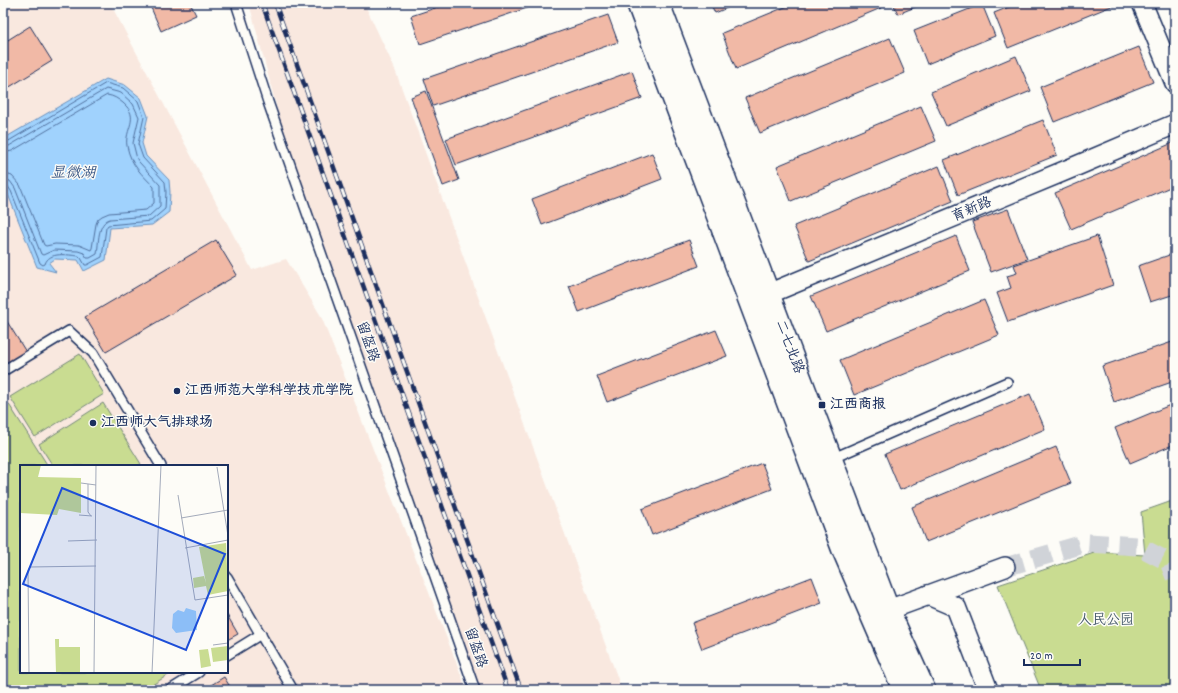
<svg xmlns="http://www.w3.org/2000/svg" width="1178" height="693" font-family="Dekko,'LXGW WenKai TC',sans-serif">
<rect width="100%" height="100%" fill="#fdfcf7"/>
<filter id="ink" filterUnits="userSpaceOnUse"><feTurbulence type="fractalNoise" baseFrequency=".025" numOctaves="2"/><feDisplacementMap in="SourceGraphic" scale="8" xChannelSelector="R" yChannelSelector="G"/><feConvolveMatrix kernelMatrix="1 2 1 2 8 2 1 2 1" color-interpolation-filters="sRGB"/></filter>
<g filter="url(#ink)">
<g fill="#f9e8df" fill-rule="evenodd">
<path d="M3,3H110L252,270L286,259L321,316L467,690H3ZM21,466H227V672H21Z"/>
<polygon points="249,3 364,3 394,67 622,690 481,690 426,543 285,139"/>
</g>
<g fill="#c9dc91" stroke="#728678">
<polygon points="80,354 104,394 35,437 10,397"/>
<polygon points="3,395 48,466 21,466 21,672 173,672 144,690 3,690"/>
<polygon points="103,403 141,464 137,466 53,466 39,444"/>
<polygon points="1175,500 1175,690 1041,690 998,585 1097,552 1145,555 1141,512"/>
</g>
<polygon fill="#a0d2fd" stroke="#6b91bd" points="106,79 125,85 141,98 148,116 142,143 146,156 169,180 170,192 169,212 152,225 110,228 106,260 84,271 78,260 55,259 49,263 56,272 37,267 7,192 3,186 3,139"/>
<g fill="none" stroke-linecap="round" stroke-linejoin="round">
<g stroke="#50709e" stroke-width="1">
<path d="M3,142H7L106,83L123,88L138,101L144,117L138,144L143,158L165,182L166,192L165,209L151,221L108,225L106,228L102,257L87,265H85L81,258L79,256C68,255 49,251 45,264L43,265L40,263L11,191L7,185L3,184"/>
<path d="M3,147L9,146L106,89L121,93L133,104L139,117L133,143L137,159L139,162L160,185V206L149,216L110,219C97,223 99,243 97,254L90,258H87L84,253L78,251L54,250L43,255L41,254L15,188L10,181L3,179"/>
<path d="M3,153L12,151L107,95C114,96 118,99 123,103C141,118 124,129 127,146C131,166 142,174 154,187V203L146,210L109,213L102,216L98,219L96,224L92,248L91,250L79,245L55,244L46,246L44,245L20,185L12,176L3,173"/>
</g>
</g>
<g fill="#f1b9a6" stroke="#1b2f5e">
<polygon points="149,3 190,3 196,15 161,31"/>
<polygon points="450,3 542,3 420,44 411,16"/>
<polygon points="710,3 739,3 715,13"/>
<polygon points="795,3 879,3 881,8 736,69 722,33"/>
<polygon points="893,3 925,3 898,14"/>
<polygon points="1019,3 1119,3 1008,48 994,13"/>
<polygon points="982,4 995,36 927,64 914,31"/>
<polygon points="608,15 618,42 433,106 424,79"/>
<polygon points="30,26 52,61 3,91 3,43"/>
<polygon points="890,38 905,73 760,133 745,98"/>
<polygon points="1139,47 1153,82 1054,122 1040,87"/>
<polygon points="1016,56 1031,91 946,126 931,92"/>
<polygon points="632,71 642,98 456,165 446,139"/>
<polygon points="426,91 459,180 443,186 411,97"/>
<polygon points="921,106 936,141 791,201 777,166"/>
<polygon points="1043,120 1057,155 958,195 944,160"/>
<polygon points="1175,142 1175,185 1071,229 1055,193"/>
<polygon points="652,153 662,179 542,225 532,199"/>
<polygon points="939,166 953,201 809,261 794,226"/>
<polygon points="1008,209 1027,259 991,272 972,222"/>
<polygon points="956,236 970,271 826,331 811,296"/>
<polygon points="1097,236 1113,285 1008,322 997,293 1011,288 1007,276 1017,273 1014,265"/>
<polygon points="216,240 237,275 106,352 85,317"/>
<polygon points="689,240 699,266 579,312 569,286"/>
<polygon points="1175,253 1175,294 1150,302 1138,266"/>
<polygon points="984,300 999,335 854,395 840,360"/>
<polygon points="3,315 26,352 3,366"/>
<polygon points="716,330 727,356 607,402 597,376"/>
<polygon points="1175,341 1175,381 1114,402 1102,366"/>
<polygon points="1030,394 1045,429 900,490 885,454"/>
<polygon points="1175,403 1175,444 1130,463 1115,428"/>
<polygon points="1056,447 1071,483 926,542 912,507"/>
<polygon points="762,463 772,489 652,535 642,509"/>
<polygon points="812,577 822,603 702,649 692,623"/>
<polygon points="227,615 238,634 227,640"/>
<polygon points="224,677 232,690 203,690"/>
</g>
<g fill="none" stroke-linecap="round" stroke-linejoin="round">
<polyline stroke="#d0d3d8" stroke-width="19" stroke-dasharray="19 10" stroke-linecap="butt" points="1005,567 1087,543 1138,546 1169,562 1175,577"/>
<g stroke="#1b2f5e" stroke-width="12">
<g id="service">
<polyline points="236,3 268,102 475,690"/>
<polyline points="3,371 69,331 93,353 161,466"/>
<polyline points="831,459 1007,382"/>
<polyline points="227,577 293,690"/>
<polyline points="227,655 261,634"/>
<polyline points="170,690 199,672"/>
</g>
</g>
<g stroke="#1b2f5e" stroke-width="22">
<g id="minor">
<polyline points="1142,3 1175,83"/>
<polyline points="768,294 1074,167 1175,124"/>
<polyline points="928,595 956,607 988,690"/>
<polyline points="888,610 1005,567"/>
</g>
</g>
<g stroke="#1b2f5e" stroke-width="25">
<g id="secondary">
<polyline points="638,3 843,549 904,690"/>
<polyline points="658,3 888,610 924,690"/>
</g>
</g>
<use href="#service" stroke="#fdfcf7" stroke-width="9"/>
<use href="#minor" stroke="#fdfcf7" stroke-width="19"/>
<use href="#secondary" stroke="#fdfcf7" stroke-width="22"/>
<g stroke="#1b2f5e" stroke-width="4.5">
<g id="rail">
<polyline points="262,3 508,690"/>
<polyline points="275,3 521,690"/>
</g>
</g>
<use href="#rail" stroke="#fdfcf7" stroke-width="3" stroke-dasharray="9" stroke-linecap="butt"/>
</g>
</g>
<g fill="#1b2f5e" stroke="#fdfcf7" stroke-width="1.5">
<circle cx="177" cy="391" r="4"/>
<rect x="818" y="401" width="8" height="8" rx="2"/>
<circle cx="93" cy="423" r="4"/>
</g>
<g text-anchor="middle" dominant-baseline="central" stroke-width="3" stroke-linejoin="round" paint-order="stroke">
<g font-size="14" fill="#1b2f5e" stroke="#fdfcf7">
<text transform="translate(972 210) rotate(-23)">育新路</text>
<text transform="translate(367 342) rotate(71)">留盔路</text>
<text transform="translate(789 347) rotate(69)">二七北路</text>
<text transform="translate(475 648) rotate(71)">留盔路</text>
</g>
<g font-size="14" font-weight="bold" fill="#1b2f5e" stroke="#fdfcf7" text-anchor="start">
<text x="185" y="391">江西师范大学科学技术学院</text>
<text x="830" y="405">江西商报</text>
<text x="101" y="423">江西师大气排球场</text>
</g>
<g font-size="14" fill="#465a6b" stroke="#fdfcf7">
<text x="1106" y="621">人民公园</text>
</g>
<g font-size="15" font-style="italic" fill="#3c5886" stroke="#fdfcf7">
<text x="73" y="174">显微湖</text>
</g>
</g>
<g transform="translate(20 465)">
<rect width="208" height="208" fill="#fdfcf7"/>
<path d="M0,0H21L18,12L61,13V48L39,44L37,50L0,48ZM206,78L208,126L188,130L186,121L174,123L173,113L184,111L186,118L179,82ZM35,174H39V182H60V208H36ZM208,181V195L193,197L191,183ZM188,184L191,201L181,203L179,185Z" fill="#c9dc91"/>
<path d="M166,143L176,146L177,165L156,168L152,163L153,149L158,145L164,147Z" fill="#a0d2fd"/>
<path fill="none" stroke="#a3aaba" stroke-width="1" d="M197,2L208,71M61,18L76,20M68,19V47L71,51M158,30L175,135L208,130M59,50L72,51M161,53L208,45M48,76L77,75M165,83L208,75M193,180L208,178M9,208L8,106L10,102L76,101M74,208L76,0M132,208L141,0"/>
<path fill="#1d4ed8" fill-opacity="0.15" stroke="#1d4ed8" stroke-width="2" d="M42,23L205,89L166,185L3,119Z"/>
<rect width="208" height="208" fill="none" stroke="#1b2f5e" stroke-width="2"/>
</g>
<rect width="1178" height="693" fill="none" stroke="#fdfcf7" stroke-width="16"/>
<rect x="8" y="8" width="1162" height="677" fill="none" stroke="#1b2f5e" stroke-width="1.5" filter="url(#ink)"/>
<path d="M1024 659v6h56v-6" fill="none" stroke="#1b2f5e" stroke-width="2"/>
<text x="1030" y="659" font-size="12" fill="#1b2f5e" stroke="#fdfcf7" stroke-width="3" paint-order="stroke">20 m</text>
</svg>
